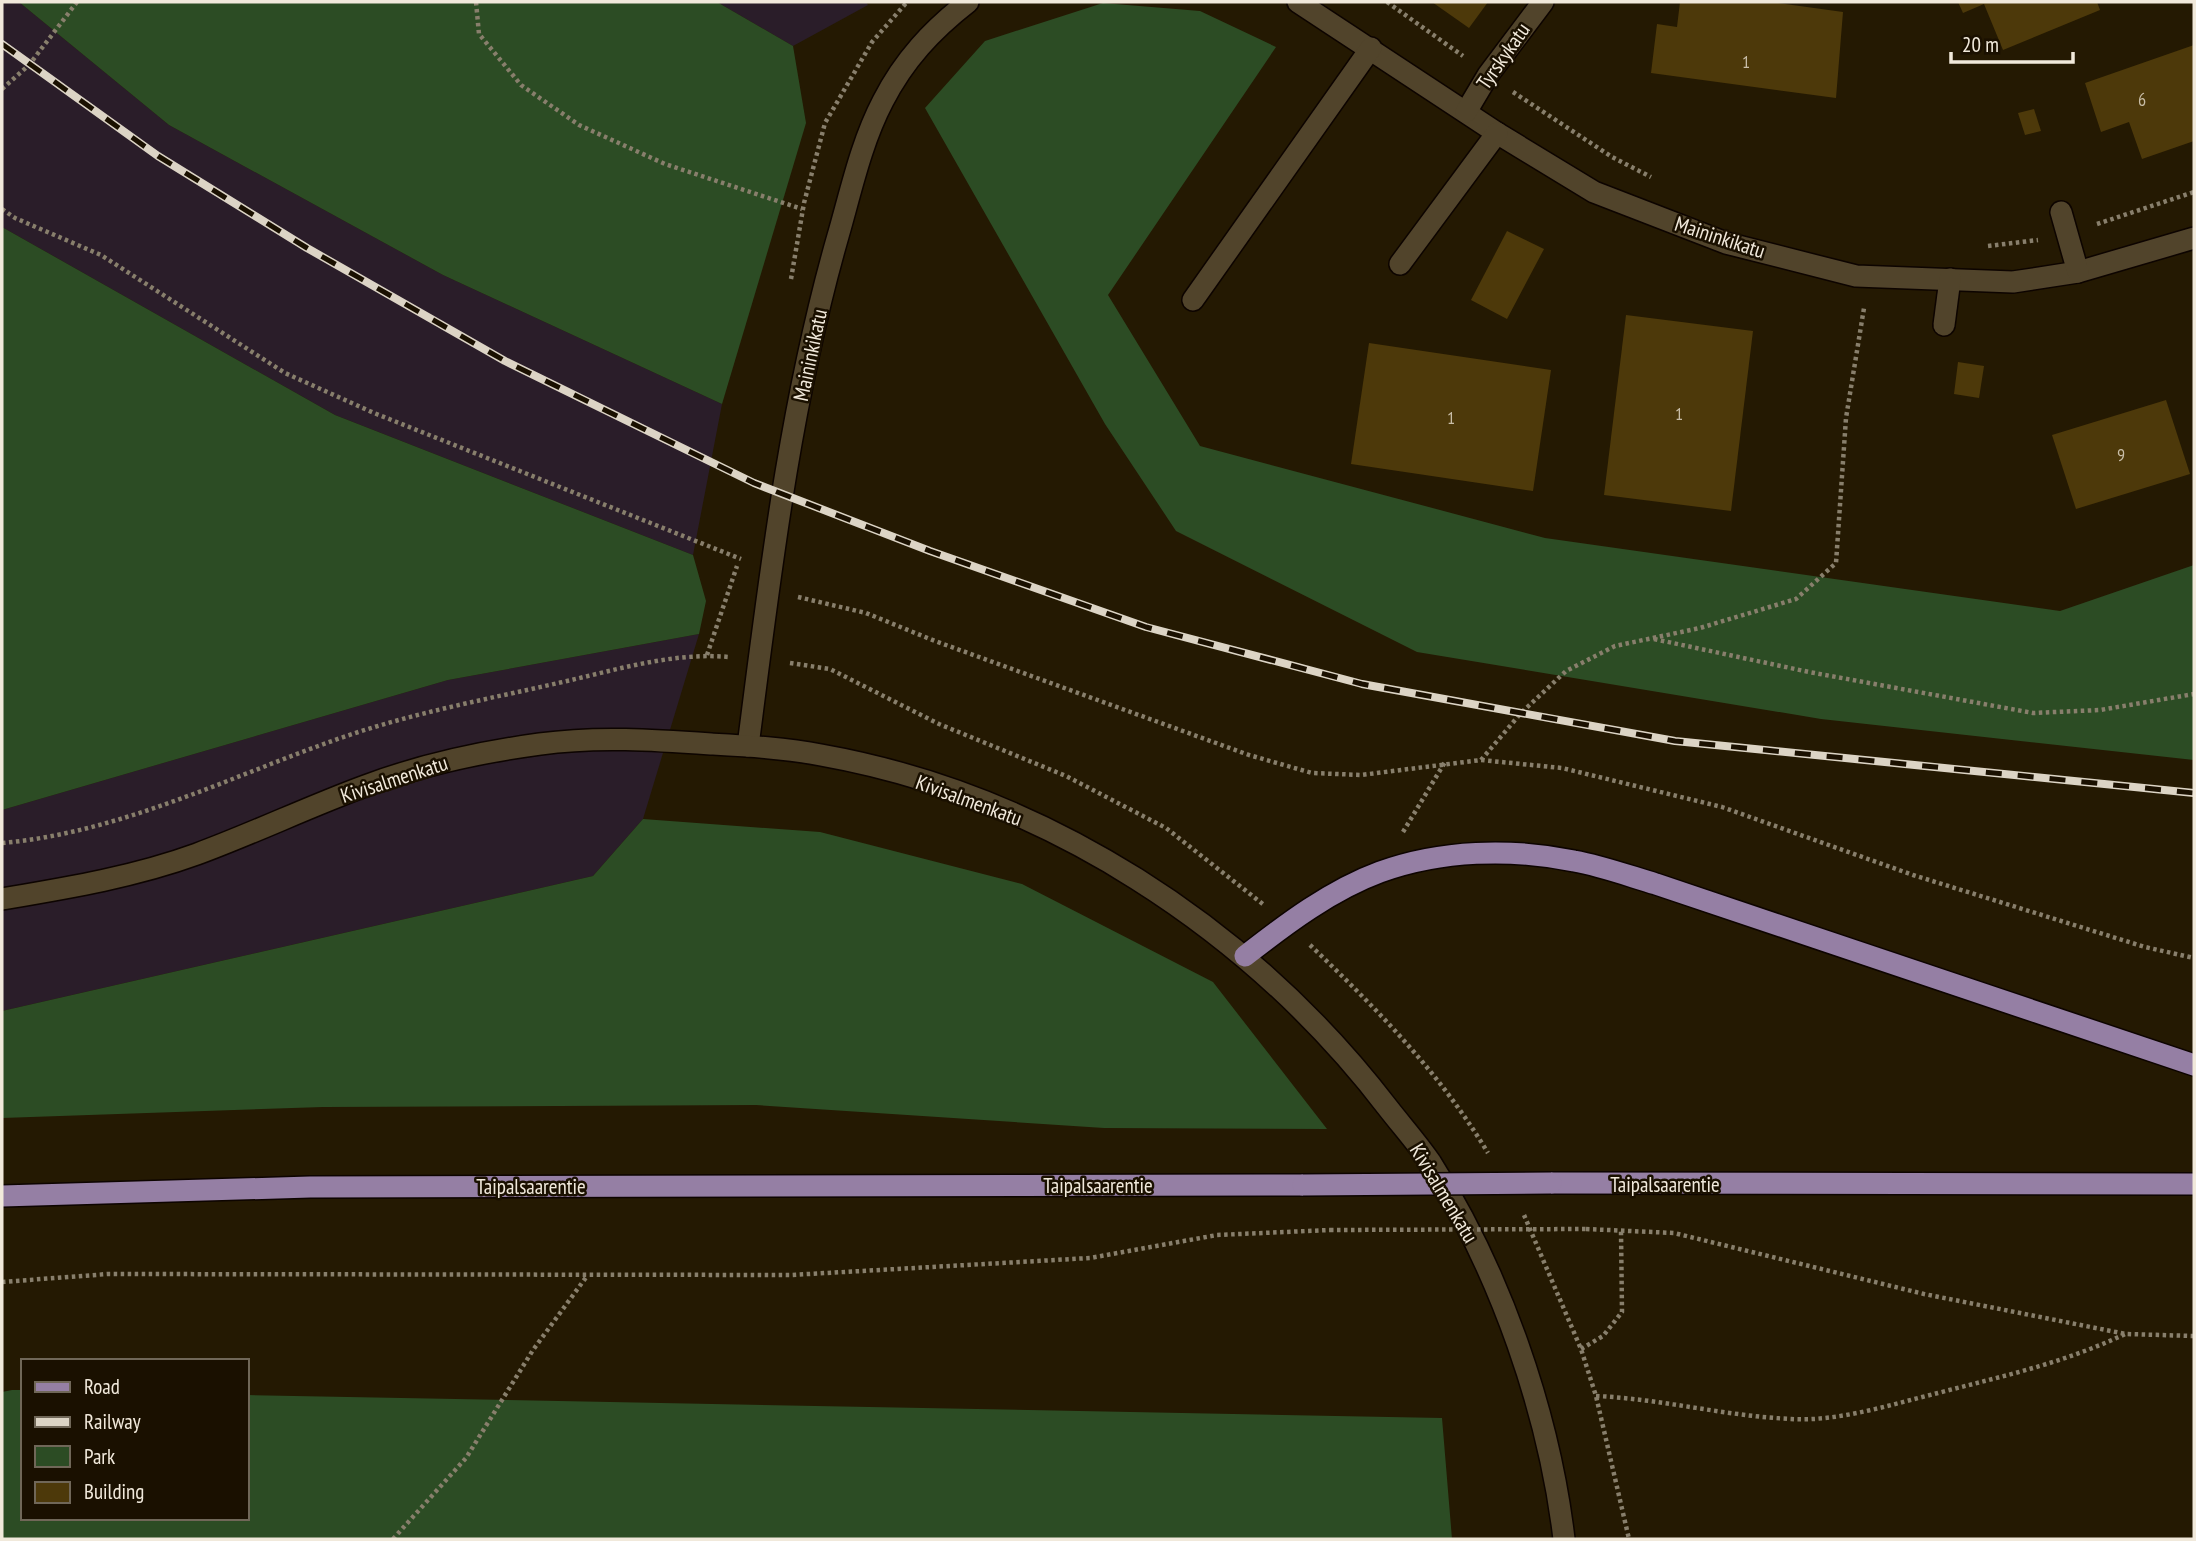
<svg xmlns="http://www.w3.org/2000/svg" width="2196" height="1541" font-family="'PT Sans Narrow',sans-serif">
<rect width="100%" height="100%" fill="#241902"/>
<g fill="#2a1d29">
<polygon points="2,2 19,2 169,125 443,275 722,404 693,555 335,415 2,227"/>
<polygon points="717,2 866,2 868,5 793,46"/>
<polygon points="699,634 643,819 593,876 2,1011 2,810 448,680"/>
</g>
<g fill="#2c4c24">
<polygon points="19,2 717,2 793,46 806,123 722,404 443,275 169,125"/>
<polygon points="1103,3 1200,11 1276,47 1108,295 1200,446 1545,538 2060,611 2194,565 2194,760 1821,719 1417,652 1176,531 1105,424 925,108 985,41"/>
<polygon points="2,227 335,415 693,555 706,601 699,634 448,680 2,810"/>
<polygon points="643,819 820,832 1022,884 1213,982 1327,1129 1104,1128 756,1105 323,1107 2,1118 2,1011 593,876"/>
<polygon points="12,1390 23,1390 23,1518 247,1518 247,1395 1442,1418 1452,1539 2,1539 2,1392"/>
</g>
<g fill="#4d390a">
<polygon points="1432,2 1488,2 1469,28"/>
<polygon points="1680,2 1770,2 1843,12 1836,98 1651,73 1657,24 1677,27"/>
<polygon points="1958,2 2097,2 2100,10 2003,50 1984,4 1963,13"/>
<polygon points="2194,45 2194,141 2142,159 2129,122 2101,132 2085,83"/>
<polygon points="2034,109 2041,131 2025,135 2018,113"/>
<polygon points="1507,231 1544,249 1507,319 1471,300"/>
<polygon points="1626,315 1753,331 1731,511 1604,495"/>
<polygon points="1369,343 1551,370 1533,491 1351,464"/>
<polygon points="1958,362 1984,366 1979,398 1954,394"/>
<polygon points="2166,400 2190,474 2076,509 2052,435"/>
</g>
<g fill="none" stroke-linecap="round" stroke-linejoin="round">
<g stroke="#0d0400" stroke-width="24">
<g id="minor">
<polyline points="1298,2 1497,133 1594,192 1726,243 1856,276 2013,282 2078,272 2194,238"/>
<polyline points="1466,112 1488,75 1543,2"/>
<polyline points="2061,212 2078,272"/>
<polyline points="1400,264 1497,133"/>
<polyline points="1193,300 1371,48"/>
<polyline points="1944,325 1950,279"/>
<path d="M748,746C770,575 790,403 838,236C851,191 861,143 883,101C904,60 932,30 968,2"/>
<path d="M2,899C67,888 134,877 197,854C254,833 308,807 365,786C421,765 481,752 540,744C596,736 655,740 711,744C747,746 785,748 821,755C1045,795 1250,928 1388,1108C1402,1126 1418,1144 1431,1163C1500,1272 1549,1412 1564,1539"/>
</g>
</g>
<g stroke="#0d0400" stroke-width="24">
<g id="major">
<path d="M1245,956C1286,924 1331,890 1380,872C1441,850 1511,848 1574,861C1602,866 1629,876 1656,884L2194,1065"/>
<polyline points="1551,1183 2194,1184"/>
<polyline points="2,1196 310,1187 1303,1185"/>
</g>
</g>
<g stroke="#887f6c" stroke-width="4.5" stroke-dasharray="3.5 3.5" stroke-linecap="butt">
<polyline points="476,2 479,34 521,85 579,125 665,164 802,209"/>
<polyline points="1387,2 1463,56"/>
<polyline points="2,89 29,65 77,2"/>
<polyline points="1513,92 1612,157 1651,177"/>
<polyline points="2,209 15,218 101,255 285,373 374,413 741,559"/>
<polyline points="2097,224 2194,192"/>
<polyline points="1988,246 2038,240"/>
<polyline points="791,279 804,203 825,123 872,42 907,2"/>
<polyline points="798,597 866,613 935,641 1249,755 1312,773 1361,775 1481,760 1562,768 1722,807 1913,875 2145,947 2194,958"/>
<polyline points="1654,639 1809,672 2033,713 2100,710 2194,694"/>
<polyline points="707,655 737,566"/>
<polyline points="790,663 830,669 939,724 1066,776 1166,828 1264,905"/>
<polyline points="1481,760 1521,713 1566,671 1615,646 1700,628 1796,599 1836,563 1846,418 1864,308"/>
<polyline points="1403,832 1445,762"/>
<path d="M2,843C118,833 227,778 335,740C410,713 489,699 567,681C619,669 675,652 729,657"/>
<path d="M1310,945C1377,1009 1440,1073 1488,1153"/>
<polyline points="1524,1215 1581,1349 1596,1396 1629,1539"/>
<polyline points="1586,1229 1674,1233 1924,1294 2126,1334 2194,1336"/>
<polyline points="2,1282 108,1274 791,1275 1090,1258 1217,1235 1330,1230"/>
<polyline points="1581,1349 1603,1336 1622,1312 1621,1231"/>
<path d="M1596,1396C1662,1399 1725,1416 1791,1419C1838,1422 1893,1404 1938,1393C2003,1376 2064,1363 2125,1334"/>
<polyline points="393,1539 466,1458 533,1350 587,1276"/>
</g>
<use href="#minor" stroke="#51442b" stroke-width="21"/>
<use href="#major" stroke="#957fa4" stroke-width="21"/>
<g stroke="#dcd4c5" stroke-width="8">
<polyline id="rail" points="2,44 158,156 307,248 505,361 754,483 930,551 1146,627 1362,684 1675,741 2194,793"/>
</g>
<use href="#rail" stroke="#1a1000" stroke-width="5" stroke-dasharray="16" stroke-linecap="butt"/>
<g stroke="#0d0400" stroke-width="24" stroke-linecap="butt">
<polyline id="major-bridge" points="1303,1185 1551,1183"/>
</g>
<polyline stroke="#887f6c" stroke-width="4.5" stroke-dasharray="3.5 3.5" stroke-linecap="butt" points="1330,1230 1586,1229"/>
<use href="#major-bridge" stroke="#957fa4" stroke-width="21"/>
</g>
<g text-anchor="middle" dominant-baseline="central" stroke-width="5" stroke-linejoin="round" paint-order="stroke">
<g font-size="18" fill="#c8bda7">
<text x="1746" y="61">1</text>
<text x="2142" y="99">6</text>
<text x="1679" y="413">1</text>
<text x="1451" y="417">1</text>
<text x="2121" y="454">9</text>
</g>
<g font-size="21" fill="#f1e9db" stroke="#1a1000">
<text transform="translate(1503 56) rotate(-55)">Tyrskykatu</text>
<text transform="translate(1720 237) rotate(18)">Maininkikatu</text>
<text transform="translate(810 355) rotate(-78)">Maininkikatu</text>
<text transform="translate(394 779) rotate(-18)">Kivisalmenkatu</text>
<text transform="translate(969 800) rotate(20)">Kivisalmenkatu</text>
<text x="1665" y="1184">Taipalsaarentie</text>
<text x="1098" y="1185">Taipalsaarentie</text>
<text x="531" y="1186">Taipalsaarentie</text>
<text transform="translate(1444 1193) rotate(59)">Kivisalmenkatu</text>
</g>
</g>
<rect width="2196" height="1541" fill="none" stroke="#f1e9db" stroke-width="7"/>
<rect x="21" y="1359" width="228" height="161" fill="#1a1000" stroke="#706758" stroke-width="2"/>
<rect x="35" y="1382" width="35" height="10" fill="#957fa4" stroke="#706758" stroke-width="2"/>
<text x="84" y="1394" font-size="21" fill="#f1e9db">Road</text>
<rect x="35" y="1417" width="35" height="10" fill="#dcd4c5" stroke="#706758" stroke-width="2"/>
<text x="84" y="1429" font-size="21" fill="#f1e9db">Railway</text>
<rect x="35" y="1446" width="35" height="21" fill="#2c4c24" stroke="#706758" stroke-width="2"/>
<text x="84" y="1464" font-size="21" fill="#f1e9db">Park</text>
<rect x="35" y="1482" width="35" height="21" fill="#4d390a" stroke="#706758" stroke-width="2"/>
<text x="84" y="1499" font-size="21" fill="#f1e9db">Building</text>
<path d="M1951 52v10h122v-10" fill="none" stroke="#f1e9db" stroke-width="3.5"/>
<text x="1962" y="52" font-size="21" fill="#f1e9db" stroke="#1a1000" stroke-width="5" paint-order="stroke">20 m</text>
</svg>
